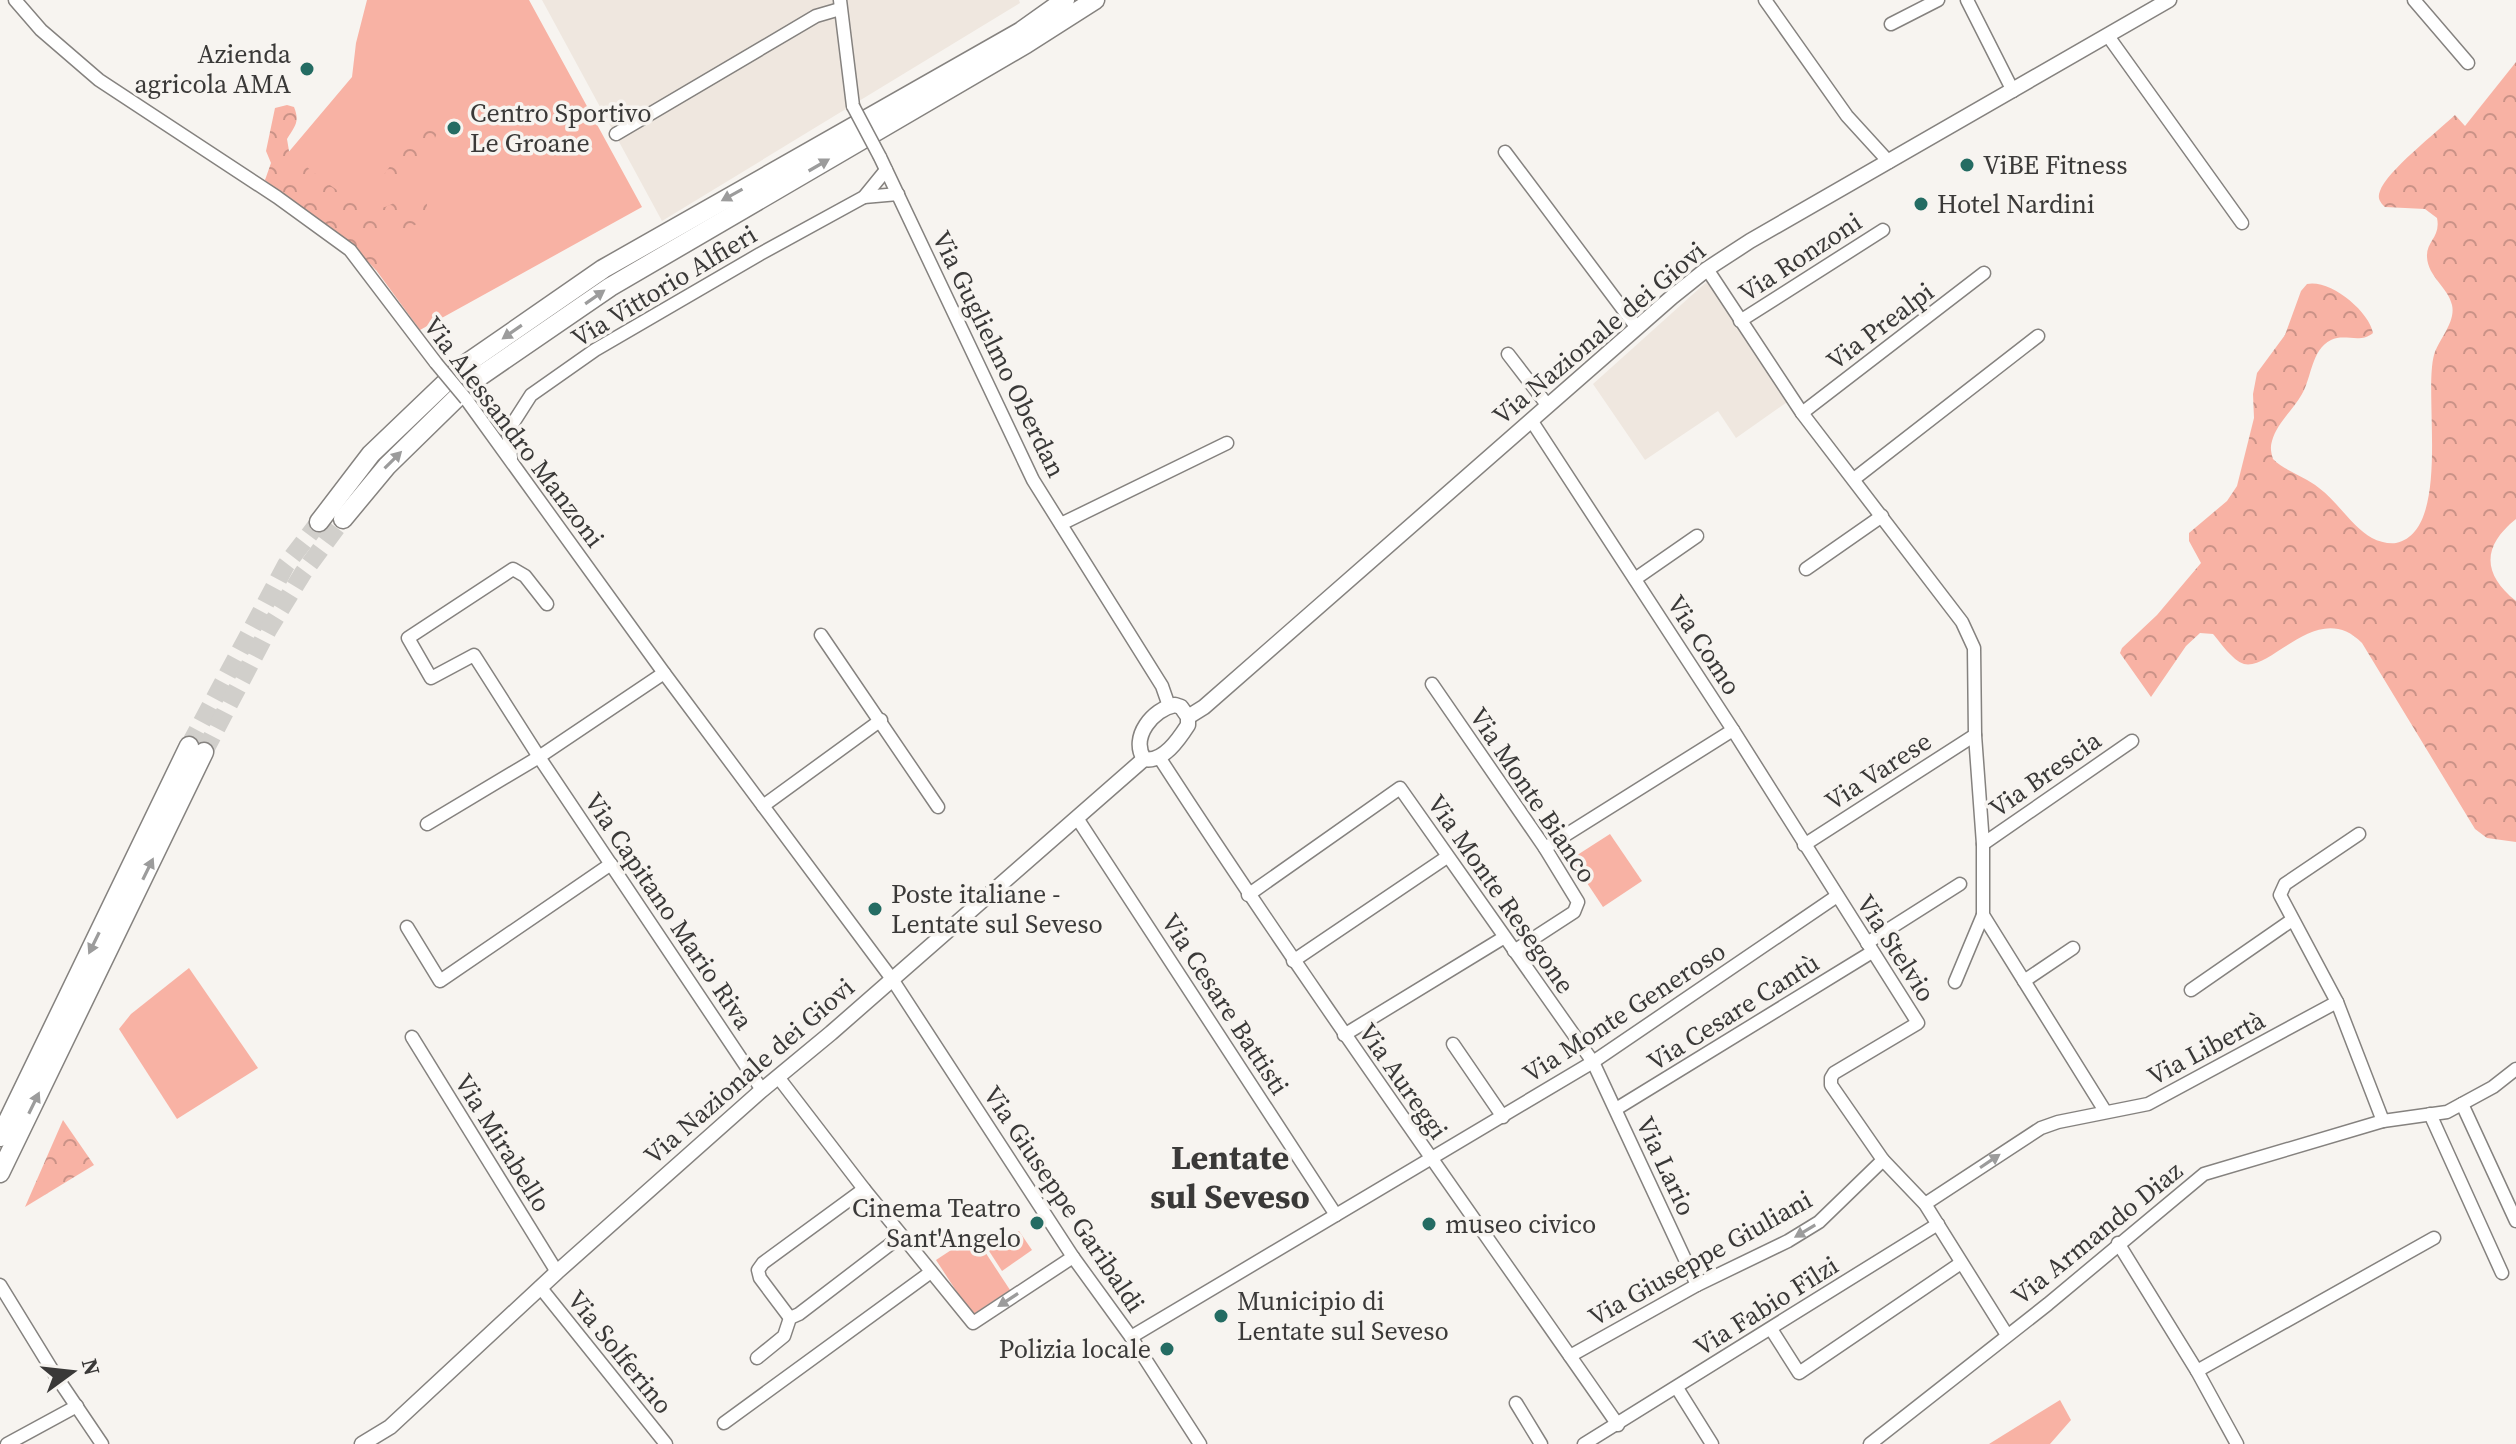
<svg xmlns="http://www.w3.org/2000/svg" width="2516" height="1444" font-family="'Source Serif 4',serif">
<defs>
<pattern id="forest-crowns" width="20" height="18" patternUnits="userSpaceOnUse" patternTransform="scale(2)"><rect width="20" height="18" fill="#f8b2a4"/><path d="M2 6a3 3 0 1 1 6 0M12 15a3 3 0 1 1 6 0" fill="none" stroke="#ca9287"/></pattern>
</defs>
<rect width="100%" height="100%" fill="#f7f4f0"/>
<g fill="#efe7df">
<polygon points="542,0 1019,0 1020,3 662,221"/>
<polygon points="1712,277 1793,398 1736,438 1718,411 1645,460 1593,384"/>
</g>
<g fill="#f8b2a4">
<polygon points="367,0 529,0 642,207 420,330 376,270 355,248 265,180 352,77 356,43"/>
<polygon points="1610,834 1642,881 1603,907 1571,859"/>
<polygon points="189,968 258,1068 177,1119 119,1029 131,1014"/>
<polygon points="1019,1231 1032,1250 1002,1271 989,1251"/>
<polygon points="974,1235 1010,1290 972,1315 936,1260"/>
<polygon points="2060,1400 2071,1420 2050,1444 1989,1444"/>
</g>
<g fill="url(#forest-crowns)">
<path d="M2516,62V519C2482,546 2482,574 2516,601V842L2487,838L2475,829L2362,643C2318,598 2272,671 2244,664C2232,660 2221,643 2213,634L2200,633L2186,646L2151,697L2120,653L2122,648L2157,615L2201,563L2189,541V533L2227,501L2237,486L2254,418L2253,394L2257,373L2285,335L2301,291L2307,284C2330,279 2369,311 2373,333C2360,344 2345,333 2331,340C2311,350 2312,377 2302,394C2293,410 2277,423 2272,441C2270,448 2271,452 2273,459C2286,472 2305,476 2319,488C2338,502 2352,527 2372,538C2379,542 2389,544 2396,543C2452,531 2423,396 2434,355C2439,339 2456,322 2452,305C2448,287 2428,277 2427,257C2426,241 2441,237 2437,218L2425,209L2385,207C2380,202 2377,198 2380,191C2386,172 2438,131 2455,115L2465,126Z"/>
<path d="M287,105L294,107C300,122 295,126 287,139L289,151C307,168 351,205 374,208C395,211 408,183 427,199C430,239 380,230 355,232L384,260V268L376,270L355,248L265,180L271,163L266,151L275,108Z"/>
<path d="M425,116L436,120L439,129C428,154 413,182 388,196L383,195L379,182Z"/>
<polygon points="63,1120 94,1165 25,1207"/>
</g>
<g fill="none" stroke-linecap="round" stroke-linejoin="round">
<g stroke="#d1cfcb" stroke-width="18" stroke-dasharray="18 9" stroke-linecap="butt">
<polyline points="189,746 286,565 319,522"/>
<polyline points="204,752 268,630 303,573 343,519"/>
</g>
<g stroke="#85827f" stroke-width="15">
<g id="minor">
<polyline points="15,0 41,30 99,80 277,197 350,250 436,363"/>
<polyline points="840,0 853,106"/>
<polyline points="1765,0 1847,116 1889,162"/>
<polyline points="1967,0 2013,91"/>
<polyline points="2414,0 2468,63"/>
<polyline points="1891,24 1938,0"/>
<polyline points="2108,36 2242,223"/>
<polyline points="616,134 816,16 840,9"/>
<polyline points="1505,152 1637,328"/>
<polyline points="880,157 1033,480 1162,686 1169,706"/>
<polyline points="864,197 898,194"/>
<polyline points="1707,269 1802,413 1962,622 1974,648 1975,735 1983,844 1983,915 2105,1111"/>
<polyline points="1740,321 1883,230"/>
<polyline points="1508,354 1548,406"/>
<polyline points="466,399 664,673 892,979 1073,1257 1131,1337 1200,1444"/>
<polyline points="1802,413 1984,273"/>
<polyline points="1531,420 1733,730 1918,1023 1834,1073 1831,1078 1831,1085 1883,1160 1925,1204 2007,1335"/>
<polyline points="511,458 508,431 531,395 595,350 760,254 864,197 886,170"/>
<polyline points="1854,479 2038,336"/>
<polyline points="1061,524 1227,443"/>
<polyline points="1806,569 1882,516"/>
<polyline points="1635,579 1697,536"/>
<polyline points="547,604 525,576 513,569 408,638 431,678 474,655 539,757 762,1090"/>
<polyline points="821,635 938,807"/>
<polyline points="1432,684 1545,848 1578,902 1574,912 1514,951"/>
<path d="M1159,757C1306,984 1464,1203 1618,1425"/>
<polyline points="763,806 881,720"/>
<polyline points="1077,818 1336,1215"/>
<polyline points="427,824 539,757 664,673"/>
<polyline points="2359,834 2285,884 2280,895 2337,1002 2383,1121"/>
<polyline points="1983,844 2132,741"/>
<polyline points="1804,845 1975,735"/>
<polyline points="1545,848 1733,730"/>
<polyline points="1248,895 1400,788 1593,1062 1697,1285"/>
<polyline points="407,927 440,981 611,864"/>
<polyline points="1867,943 1960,884"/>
<polyline points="1293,961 1447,857"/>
<polyline points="2024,981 2073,948"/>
<polyline points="1955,982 1983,915"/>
<polyline points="2191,990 2292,920"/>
<polyline points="1344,1035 1503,938"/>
<polyline points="412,1037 557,1272"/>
<polyline points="1453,1044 1503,1117"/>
<polyline points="778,1077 864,1189 973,1323 1073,1257"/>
<polyline points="2462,1104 2516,1221"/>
<polyline points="1616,1109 1872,952"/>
<polyline points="2430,1114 2502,1273"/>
<polyline points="1925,1204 2041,1128 2058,1122 2148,1104 2337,1002"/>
<polyline points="2118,1243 2197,1371 2237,1444"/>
<polyline points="0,1285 54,1373 102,1444"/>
<polyline points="540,1287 666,1444"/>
<polyline points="790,1318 760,1278 758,1270 763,1263 864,1189"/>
<polyline points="1771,1329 1799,1373 1961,1263"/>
<polyline points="1131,1337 1593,1062 1837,896"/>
<polyline points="1570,1356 1697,1285 1788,1241 1819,1222 1883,1160"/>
<polyline points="757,1358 784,1336 790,1318 799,1314 901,1236"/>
<polyline points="2197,1371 2434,1238"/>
<polyline points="1677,1388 1712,1444"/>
<polyline points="1516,1403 1541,1444"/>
<polyline points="724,1423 931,1272"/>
<polyline points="7,1444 77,1406"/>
<polyline points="1584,1444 1938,1224"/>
<polyline points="1870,1444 2048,1304 2204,1174 2383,1121 2447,1112 2493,1087 2516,1069"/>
</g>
</g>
<g stroke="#85827f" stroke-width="17">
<g id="major">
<path d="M1175,705L1181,707L1188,717V725C1179,739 1163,763 1144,759C1130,737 1153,709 1175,705Z"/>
<polyline points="1188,717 1204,707 1672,297 1707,269 1750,241 2169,0"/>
<polyline points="362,1444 390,1427 557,1272 762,1090 831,1033 1144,759"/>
</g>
</g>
<g stroke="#85827f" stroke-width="21">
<g id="highway">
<polyline points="343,519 387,466 476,379 610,287 1026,44 1095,0"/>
<polyline points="319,522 371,454 463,366 603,269 1020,32 1065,0"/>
<polyline points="0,1137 189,746"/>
<polyline points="0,1173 204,752"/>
</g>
</g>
<use href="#minor" stroke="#fff" stroke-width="12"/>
<use href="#major" stroke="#fff" stroke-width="14"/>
<use href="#highway" stroke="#fff" stroke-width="18"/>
<g stroke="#85827f" stroke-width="15" stroke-linecap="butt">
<g id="minor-bridge">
<polyline points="853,106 880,157"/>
<polyline points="436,363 466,399"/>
</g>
</g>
<use href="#minor-bridge" stroke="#fff" stroke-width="12"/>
</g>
<defs><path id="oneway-solid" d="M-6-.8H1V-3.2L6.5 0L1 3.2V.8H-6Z" transform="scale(2)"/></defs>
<g fill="#9c9c9c">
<use href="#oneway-solid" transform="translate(819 165) rotate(-30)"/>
<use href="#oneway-solid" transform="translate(732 195) rotate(151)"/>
<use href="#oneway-solid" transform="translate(595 297) rotate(-35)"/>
<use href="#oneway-solid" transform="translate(512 332) rotate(145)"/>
<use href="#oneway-solid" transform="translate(393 460) rotate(-45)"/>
<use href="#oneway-solid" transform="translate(148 869) rotate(-64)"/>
<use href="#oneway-solid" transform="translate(94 943) rotate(116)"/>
<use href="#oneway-solid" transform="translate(34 1103) rotate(-64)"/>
<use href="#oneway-solid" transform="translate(1990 1161) rotate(-34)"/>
<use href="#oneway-solid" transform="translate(1805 1231) rotate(149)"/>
<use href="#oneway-solid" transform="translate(1008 1300) rotate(147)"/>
</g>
<g fill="#246c63" stroke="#f7f4f0" stroke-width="3">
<circle cx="307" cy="69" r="8"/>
<circle cx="454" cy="128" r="8"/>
<circle cx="1967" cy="165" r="8"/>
<circle cx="1921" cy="204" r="8"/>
<circle cx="875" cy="909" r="8"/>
<circle cx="1037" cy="1223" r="8"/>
<circle cx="1429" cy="1224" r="8"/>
<circle cx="1221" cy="1316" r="8"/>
<circle cx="1167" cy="1349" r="8"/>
</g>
<g text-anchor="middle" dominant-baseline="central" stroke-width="7" stroke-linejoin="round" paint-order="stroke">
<g font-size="26" fill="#3a3938" stroke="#f7f4f0" text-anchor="start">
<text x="291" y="54" text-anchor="end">Azienda<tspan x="291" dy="30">agricola AMA</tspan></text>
<text x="470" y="113">Centro Sportivo<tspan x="470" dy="30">Le Groane</tspan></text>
<text x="1983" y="165">ViBE Fitness</text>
<text x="1937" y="204">Hotel Nardini</text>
<text x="891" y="894">Poste italiane -<tspan x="891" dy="30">Lentate sul Seveso</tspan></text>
<text x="1021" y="1208" text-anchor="end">Cinema Teatro<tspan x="1021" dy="30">Sant'Angelo</tspan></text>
<text x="1445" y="1224">museo civico</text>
<text x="1237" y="1301">Municipio di<tspan x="1237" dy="30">Lentate sul Seveso</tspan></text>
<text x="1151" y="1349" text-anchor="end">Polizia locale</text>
</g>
<g font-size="26" fill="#3a3938" stroke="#f7f4f0">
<text transform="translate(1800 257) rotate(-33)">Via Ronzoni</text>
<text transform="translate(664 286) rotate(-31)">Via Vittorio Alfieri</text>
<text transform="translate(1880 326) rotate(-37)">Via Prealpi</text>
<text transform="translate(1599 333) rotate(-40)">Via Nazionale dei Giovi</text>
<text transform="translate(999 354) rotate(64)">Via Guglielmo Oberdan</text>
<text transform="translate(514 432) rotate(53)">Via Alessandro Manzoni</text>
<text transform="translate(1704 645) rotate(57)">Via Como</text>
<text transform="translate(1878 771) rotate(-33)">Via Varese</text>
<text transform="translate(2045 774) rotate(-35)">Via Brescia</text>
<text transform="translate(1533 795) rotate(56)">Via Monte Bianco</text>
<text transform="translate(1501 894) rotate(55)">Via Monte Resegone</text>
<text transform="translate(669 911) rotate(56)">Via Capitano Mario Riva</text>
<text transform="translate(1896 948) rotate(57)">Via Stelvio</text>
<text transform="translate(1225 1004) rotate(57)">Via Cesare Battisti</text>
<text transform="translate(1624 1012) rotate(-33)">Via Monte Generoso</text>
<text transform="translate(1733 1012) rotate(-32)">Via Cesare Cantù</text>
<text transform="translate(2206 1048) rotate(-28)">Via Libertà</text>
<text transform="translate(749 1071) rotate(-41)">Via Nazionale dei Giovi</text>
<text transform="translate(1403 1081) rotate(55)">Via Aureggi</text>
<text transform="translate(503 1143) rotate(58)">Via Mirabello</text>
<text transform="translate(1666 1166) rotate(65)">Via Lario</text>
<text transform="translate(1064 1199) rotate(56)">Via Giuseppe Garibaldi</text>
<text transform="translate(2097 1233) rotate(-39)">Via Armando Diaz</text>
<text transform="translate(1700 1258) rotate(-29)">Via Giuseppe Giuliani</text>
<text transform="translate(1766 1306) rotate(-32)">Via Fabio Filzi</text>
<text transform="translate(620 1352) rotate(51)">Via Solferino</text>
</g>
<g font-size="34" font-weight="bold" fill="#3a3938" stroke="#f7f4f0">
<text x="1230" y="1157">Lentate<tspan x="1230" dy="39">sul Seveso</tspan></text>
</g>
</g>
<g transform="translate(72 1372) rotate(75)" stroke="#f7f4f0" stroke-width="6" paint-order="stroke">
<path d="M0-6L14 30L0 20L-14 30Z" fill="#3a3938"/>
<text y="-12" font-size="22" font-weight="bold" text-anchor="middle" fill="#3a3938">N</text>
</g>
</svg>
